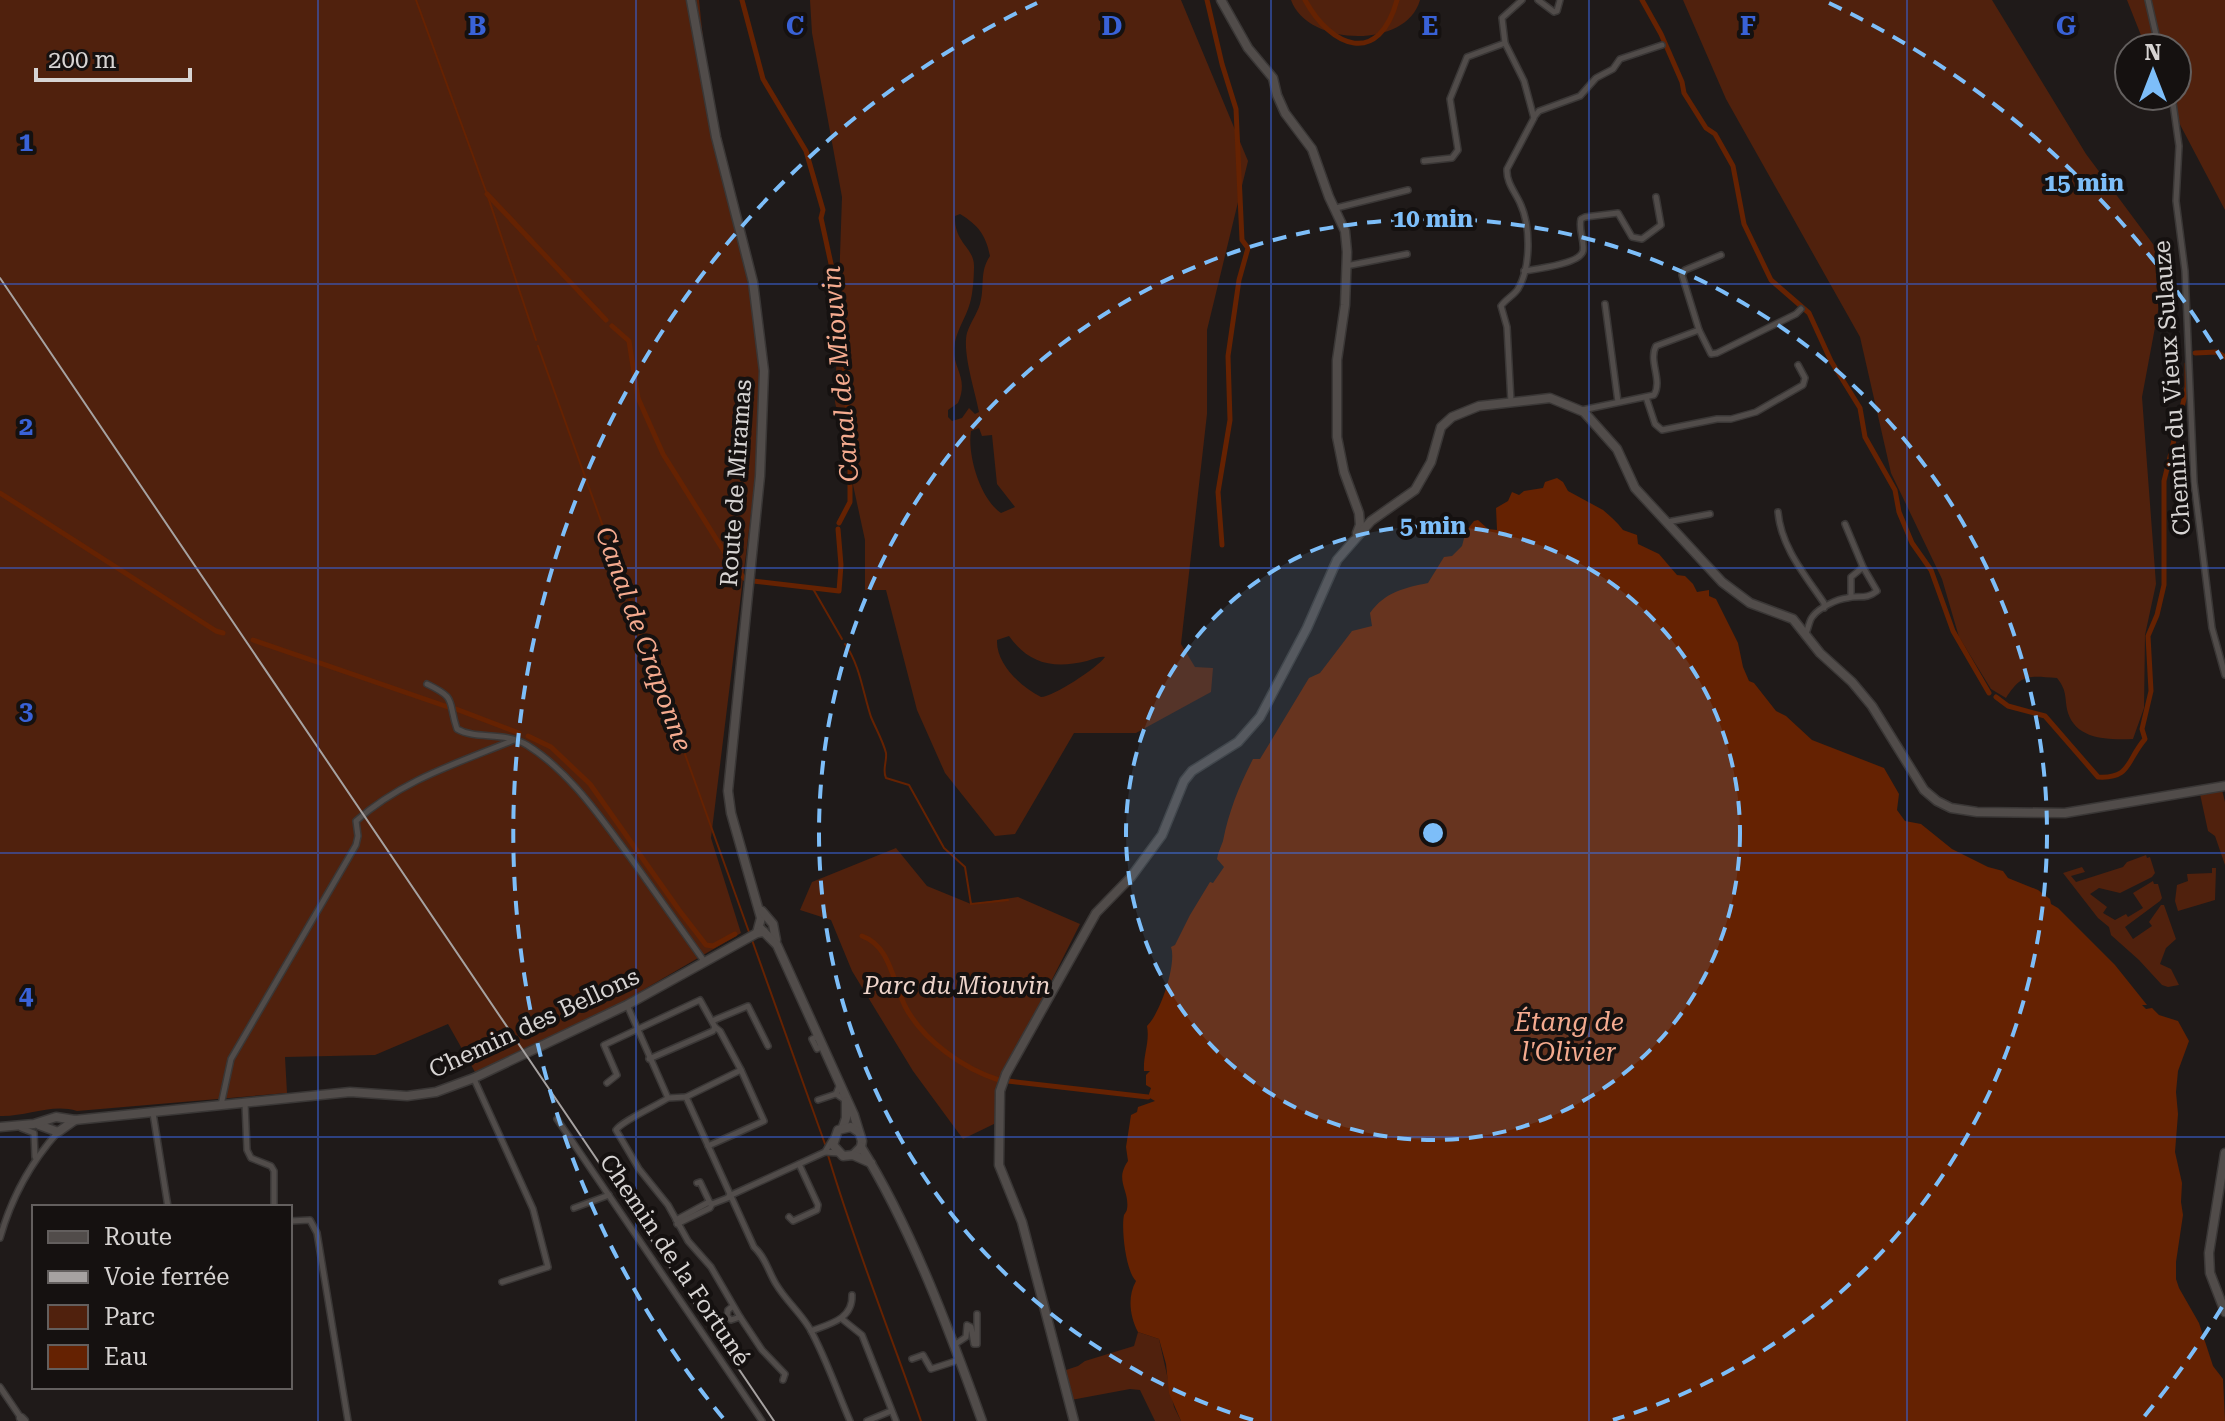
<svg xmlns="http://www.w3.org/2000/svg" width="2225" height="1421" font-family="'Roboto Serif',serif">
<rect width="100%" height="100%" fill="#1f1a19"/>
<g fill="#50210d" fill-rule="evenodd">
<path d="M0,0H699L705,57L767,384L711,838L741,933L607,1011L475,1072L448,1024L375,1055L285,1057L287,1093L77,1111C52,1103 26,1117 0,1116Z"/>
<path d="M810,0H1181L1248,161L1207,330V414L1181,644L1195,667L1213,668L1211,692L1136,733H1074L1015,834L995,836L945,773L917,710L886,590H865V540L835,402L842,197L812,33ZM960,214C978,225 986,235 990,256C979,272 985,287 980,304C977,314 970,323 967,333C962,352 975,391 979,412L975,414L969,408L962,418L952,421L948,417V410L958,403C969,378 953,369 954,349C955,332 966,318 970,303C973,293 974,276 974,266C974,247 954,243 955,216ZM979,428L982,436L992,435L997,484L1015,507L1001,513C980,499 967,454 971,431ZM1009,636C1029,664 1053,669 1087,661C1094,659 1099,656 1105,657C1097,668 1053,697 1041,697C1021,687 996,664 997,640Z"/>
<path d="M1291,0H1420C1406,50 1307,46 1291,0Z"/>
<path d="M1683,0H1992L2086,154L2167,263L2142,397L2156,584L2145,635L2144,708L2133,739C2109,740 2077,740 2068,713C2064,697 2068,692 2057,678C2029,676 2022,673 2006,698L1991,689L1959,637L1942,579L1891,473L1860,337L1726,99Z"/>
<polygon points="2127,0 2225,0 2225,210 2165,96 2177,96 2177,48 2146,48"/>
<polygon points="2222,790 2225,802 2225,865 2215,836 2208,831 2200,794"/>
<polygon points="896,848 927,886 971,904 1018,897 1080,924 1001,1081 996,1123 963,1139 913,1071 852,971 831,920 800,910 812,882"/>
<polygon points="2146,855 2147,858 2150,857 2155,873 2152,877 2120,893 2099,888 2090,894 2107,907 2103,913 2115,920 2126,914 2128,917 2143,908 2133,893 2153,881 2154,884 2158,884 2162,898 2160,901 2125,927 2133,939 2152,926 2149,922 2161,905 2164,905 2176,939 2166,948 2160,964 2171,969 2179,985 2168,987 2162,985 2139,960 2111,935 2109,927 2098,918 2063,873 2082,867 2085,872 2071,876 2076,882 2123,867 2127,862"/>
<polygon points="2212,868 2216,868 2215,900 2178,911 2175,901 2177,885 2188,881 2187,874 2212,873"/>
<polygon points="1138,1332 1159,1339 1174,1407 1181,1421 1155,1421 1140,1390 1130,1389 1071,1400 1063,1371 1078,1366 1085,1361 1134,1346"/>
</g>
<path fill="#652202" d="M1557,478L1563,482L1568,491L1603,510C1610,516 1617,522 1623,530L1637,535L1638,544L1659,554L1677,575L1685,576L1693,584L1697,592L1709,590V596L1716,599L1738,643L1743,667L1749,681L1754,683L1776,711L1786,716L1812,740L1884,768L1899,794L1897,810L1905,821L1921,824L1952,849L1988,867L2003,871L2008,878L2038,890L2050,899L2051,904L2058,908L2115,965L2147,1005H2142L2146,1009L2152,1008L2159,1015L2178,1021L2189,1041L2178,1071L2176,1092L2178,1114L2175,1152L2182,1183L2181,1202L2183,1215L2176,1262V1279L2179,1288L2199,1323L2213,1366L2223,1379L2225,1421H1181L1169,1393L1166,1364L1159,1339L1138,1332C1130,1317 1127,1297 1136,1281C1126,1272 1121,1229 1124,1215C1125,1213 1127,1211 1127,1209C1130,1190 1114,1181 1128,1161L1126,1147L1131,1115L1137,1112L1138,1107L1155,1101L1148,1097L1151,1088L1146,1085V1075L1150,1071H1144C1143,1055 1150,1042 1147,1026C1160,1014 1177,964 1171,947L1175,945L1190,915L1210,882L1213,883L1224,867L1217,859C1218,852 1221,847 1223,841C1229,811 1239,786 1253,759H1260L1309,678L1320,673L1352,631L1372,626L1370,613C1385,592 1404,588 1428,583L1444,557L1452,556L1462,546L1466,531L1474,521L1478,520L1488,529L1497,530L1496,508L1508,501L1512,492L1519,495L1524,491L1543,488L1545,482Z"/>
<g fill="none" stroke-linecap="round" stroke-linejoin="round">
<g stroke="#652202" stroke-width="2">
<polyline points="416,0 487,194 536,340"/>
<polyline points="538,346 749,932"/>
<polyline points="812,587 842,639"/>
<path d="M845,644C860,665 863,693 871,717C876,729 883,741 886,753C887,763 882,769 886,778L909,785L944,848L965,867L971,904L1008,900"/>
<polyline points="752,940 825,1144"/>
<path d="M828,1155C855,1246 890,1332 921,1421"/>
</g>
<g stroke="#652202" stroke-width="5">
<polyline points="742,0 763,79 806,151 823,210 821,218 840,305 850,448 850,502 839,523"/>
<polyline points="1207,0 1222,64 1236,109 1242,240 1248,248 1239,280 1228,356 1230,420 1218,492 1222,545"/>
<path d="M1305,0C1332,49 1379,66 1397,0"/>
<polyline points="1642,0 1661,34 1682,82 1684,93 1706,128 1715,134 1733,166 1744,224 1771,280 1809,313 1831,361 1860,408 1865,437 1895,490 1899,512 1912,543 1931,570 1953,631 1989,693"/>
<polyline points="487,194 606,320"/>
<polyline points="612,326 629,341 638,398 663,454 730,561 745,579"/>
<polyline points="2195,353 2217,352 2225,357"/>
<polyline points="0,493 216,631 223,633"/>
<polyline points="753,581 839,591 841,565 838,529"/>
<polyline points="253,640 448,707"/>
<path d="M1996,697L2008,706L2045,716L2098,777C2131,779 2126,761 2145,739L2142,729L2151,691L2148,636L2157,615L2164,585V481L2187,387V364"/>
<polyline points="456,709 519,733"/>
<polyline points="528,736 551,747 590,784 679,910 706,945 713,946 735,934"/>
<path d="M862,936C891,946 893,984 906,1008C924,1041 964,1069 999,1080"/>
<polyline points="1008,1081 1148,1097"/>
</g>
<g stroke="#3a3736" stroke-width="8">
<g id="street">
<polyline points="1538,0 1554,12 1557,11 1560,0"/>
<polyline points="2148,0 2159,48"/>
<polyline points="2172,96 2179,146 2176,201 2185,271 2194,482 2212,628 2225,675"/>
<polyline points="1534,117 1539,111 1580,96 1596,78 1613,69 1620,59 1662,45"/>
<polyline points="1424,161 1452,158 1458,150 1450,99 1467,57 1505,43"/>
<polyline points="1336,208 1408,190"/>
<polyline points="1346,266 1407,254"/>
<path d="M1524,271C1536,269 1580,264 1583,251C1585,241 1578,230 1581,219L1585,217L1618,213L1632,237L1642,239L1661,225L1656,197"/>
<polyline points="1605,304 1618,402"/>
<polyline points="1699,330 1682,275 1685,270 1721,255"/>
<polyline points="1646,397 1655,424 1662,430 1717,419 1731,419 1756,412 1803,385 1805,378 1798,365"/>
<path d="M1511,402L1507,327L1501,306C1506,299 1513,296 1518,289C1531,267 1531,226 1520,203C1515,192 1506,182 1507,169L1534,118L1524,81L1505,43L1502,18L1522,0"/>
<path d="M1582,410L1654,395C1663,380 1648,361 1656,346L1699,330L1711,354L1717,353L1796,314L1801,309"/>
<path d="M1778,512C1781,547 1805,575 1824,603V608"/>
<polyline points="1667,522 1710,514"/>
<polyline points="1851,597 1851,577 1862,568"/>
<path d="M1806,633C1809,627 1809,620 1813,616C1819,608 1837,599 1847,598C1859,595 1866,600 1877,591L1863,567L1845,524"/>
<path d="M427,684C458,699 447,700 457,729C476,740 504,731 527,745C570,772 600,817 630,857C655,892 680,927 704,961"/>
<path d="M627,1005L668,1098L686,1097L754,1247C766,1258 768,1271 776,1284C786,1301 800,1312 810,1329C826,1358 837,1391 850,1421"/>
<polyline points="712,1021 748,1006 768,1046"/>
<polyline points="715,1027 720,1031 741,1070"/>
<polyline points="818,1036 812,1039 817,1049 823,1046"/>
<polyline points="474,1079 533,1209 548,1267 502,1282"/>
<polyline points="607,1083 617,1075 604,1045 700,1000 715,1027 713,1031 649,1059"/>
<polyline points="840,1084 836,1094 845,1100"/>
<polyline points="686,1097 741,1070 764,1121 708,1146"/>
<path d="M668,1098C656,1106 622,1121 616,1130L639,1169L668,1205L688,1241L711,1267L740,1317L731,1320L727,1316L728,1310L733,1306"/>
<polyline points="818,1100 836,1094"/>
<polyline points="245,1103 247,1150 251,1158 271,1166 274,1171 274,1207"/>
<path d="M221,1105L231,1059L356,845L358,836L356,821C402,780 458,763 514,740"/>
<polyline points="153,1113 168,1207"/>
<polyline points="557,1119 762,1421"/>
<polyline points="21,1128 34,1133 35,1157"/>
<polyline points="832,1140 825,1152 838,1153"/>
<polyline points="697,1183 700,1182 710,1203"/>
<polyline points="729,1196 825,1152"/>
<polyline points="574,1208 609,1195"/>
<polyline points="789,1217 793,1221 817,1210 818,1205 799,1164"/>
<polyline points="676,1220 709,1202 712,1204 730,1197"/>
<polyline points="290,1221 310,1220 317,1233 348,1421"/>
<polyline points="677,1224 710,1208 712,1204"/>
<path d="M0,1238C11,1199 31,1162 58,1132"/>
<polyline points="740,1317 762,1350 785,1374 783,1380"/>
<polyline points="842,1319 862,1335 896,1421"/>
<path d="M811,1331C830,1324 853,1319 852,1295"/>
<polyline points="954,1345 966,1337 967,1325 971,1327 974,1344 977,1344 977,1314"/>
<polyline points="912,1359 923,1355 931,1369 959,1360"/>
<polyline points="0,1387 21,1418"/>
<polyline points="867,1421 891,1411"/>
</g>
</g>
<g stroke="#3a3736" stroke-width="11">
<g id="secondary">
<polyline points="691,0 716,137 753,282 764,371 760,476 728,791 731,813 761,918 757,933"/>
<polyline points="1221,0 1248,48 1273,78 1277,95 1285,113 1312,149 1329,197 1345,231 1347,252 1345,305 1337,360 1337,437 1344,472 1359,513 1360,525 1357,533"/>
<polyline points="762,911 773,924 776,940"/>
<polyline points="761,929 777,945 854,1115 862,1141 861,1147 853,1155"/>
<polyline points="39,1125 58,1132 75,1120"/>
<polyline points="0,1127 34,1124 56,1117 75,1120 350,1092 407,1096 436,1092 474,1078 627,1005 757,933 764,932"/>
<polyline points="843,1127 846,1118 846,1101"/>
<polyline points="857,1131 851,1127 838,1130 833,1145 843,1156 853,1155 871,1163"/>
<path d="M861,1147C911,1227 950,1332 982,1421"/>
<polyline points="2225,1153 2209,1253 2210,1273 2225,1312"/>
<polyline points="21,1418 24,1421"/>
<polyline points="1074,1421 1022,1222 999,1165 1000,1091 1006,1074 1096,913 1131,877 1162,835 1184,781 1192,771 1238,742 1260,717 1307,628 1337,560 1371,521 1415,490 1431,462 1441,427 1452,417 1479,406 1550,398 1584,412 1617,449 1635,488 1722,582 1750,603 1793,619 1820,653 1852,682 1872,706 1924,790 1937,801 1951,808 1977,812 2065,813 2225,786"/>
</g>
</g>
<use href="#street" stroke="#514c4a" stroke-width="5"/>
<use href="#secondary" stroke="#514c4a" stroke-width="8"/>
<polyline stroke="#a6a2a1" stroke-width="2" points="0,278 774,1421"/>
</g>
<path fill="none" stroke="#3962d7" stroke-width="2" stroke-opacity="0.55" d="M318,0V1421M636,0V1421M954,0V1421M1271,0V1421M1589,0V1421M1907,0V1421M0,284H2225M0,568H2225M0,853H2225M0,1137H2225"/>
<circle cx="1433" cy="833" r="307" fill="#7dbef9" fill-opacity=".12"/>
<g fill="none" stroke="#7dbef9" stroke-width="4" stroke-dasharray="14 10">
<circle cx="1433" cy="833" r="307"/>
<path d="M1253 1420A614 614 0 1 1 1613 1420"/>
<path d="M2222 1307A920 920 0 0 1 2143 1418M723 1418A920 920 0 0 1 1037 3M1829 3A920 920 0 0 1 2222 359"/>
</g>
<g text-anchor="middle" dominant-baseline="central" stroke-width="8" stroke-linejoin="round" paint-order="stroke">
<g font-size="24" fill="#d7d4d3" stroke="#151110">
<text transform="translate(2172 388) rotate(-94)">Chemin du Vieux Sulauze</text>
<text transform="translate(736 483) rotate(-86)">Route de Miramas</text>
<text transform="translate(534 1023) rotate(-25)">Chemin des Bellons</text>
<text transform="translate(675 1260) rotate(56)">Chemin de la Fortuné</text>
</g>
<g font-size="24" font-style="italic" fill="#eed4ca" stroke="#151110">
<text x="957" y="986">Parc du Miouvin</text>
</g>
<g font-size="26" font-style="italic" fill="#f5ab8f" stroke="#151110">
<text transform="translate(840 374) rotate(-95)">Canal de Miouvin</text>
<text transform="translate(644 639) rotate(70)">Canal de Craponne</text>
<text x="1569" y="1022">Étang de<tspan x="1569" dy="30">l'Olivier</tspan></text>
</g>
</g>
<g font-size="26" text-anchor="middle" font-weight="bold" fill="#3962d7" stroke="#151110" stroke-width="8" stroke-linejoin="round" paint-order="stroke">
<text x="477" y="35">B</text>
<text x="795" y="35">C</text>
<text x="1112" y="35">D</text>
<text x="1430" y="35">E</text>
<text x="1748" y="35">F</text>
<text x="2066" y="35">G</text>
<text x="26" y="151">1</text>
<text x="26" y="435">2</text>
<text x="26" y="720">3</text>
<text x="26" y="1004">4</text>
</g>
<circle cx="1433" cy="833" r="12" fill="#7dbef9" stroke="#151110" stroke-width="4"/>
<g font-size="24" text-anchor="middle" font-weight="bold" fill="#7dbef9" stroke="#151110" stroke-width="8" stroke-linejoin="round" paint-order="stroke">
<text x="2084" y="191">15 min</text>
<text x="1433" y="227">10 min</text>
<text x="1433" y="534">5 min</text>
</g>
<rect x="32" y="1205" width="260" height="184" fill="#151110" stroke="#635f5e" stroke-width="2"/>
<rect x="48" y="1231" width="40" height="12" fill="#514c4a" stroke="#635f5e" stroke-width="2"/>
<text x="104" y="1245" font-size="24" fill="#d7d4d3">Route</text>
<rect x="48" y="1271" width="40" height="12" fill="#a6a2a1" stroke="#635f5e" stroke-width="2"/>
<text x="104" y="1285" font-size="24" fill="#d7d4d3">Voie ferrée</text>
<rect x="48" y="1305" width="40" height="24" fill="#50210d" stroke="#635f5e" stroke-width="2"/>
<text x="104" y="1325" font-size="24" fill="#d7d4d3">Parc</text>
<rect x="48" y="1345" width="40" height="24" fill="#652202" stroke="#635f5e" stroke-width="2"/>
<text x="104" y="1365" font-size="24" fill="#d7d4d3">Eau</text>
<g transform="translate(2153 72)"><circle r="38" fill="#151110" stroke="#635f5e" stroke-width="2"/>
<path d="M0-6L14 30L0 20L-14 30Z" fill="#7dbef9"/>
<text y="-12" font-size="22" font-weight="bold" text-anchor="middle" fill="#d7d4d3">N</text>
</g>
<path d="M36 68v12h154v-12" fill="none" stroke="#d7d4d3" stroke-width="4"/>
<text x="48" y="68" font-size="24" fill="#d7d4d3" stroke="#151110" stroke-width="6" paint-order="stroke">200 m</text>
</svg>
